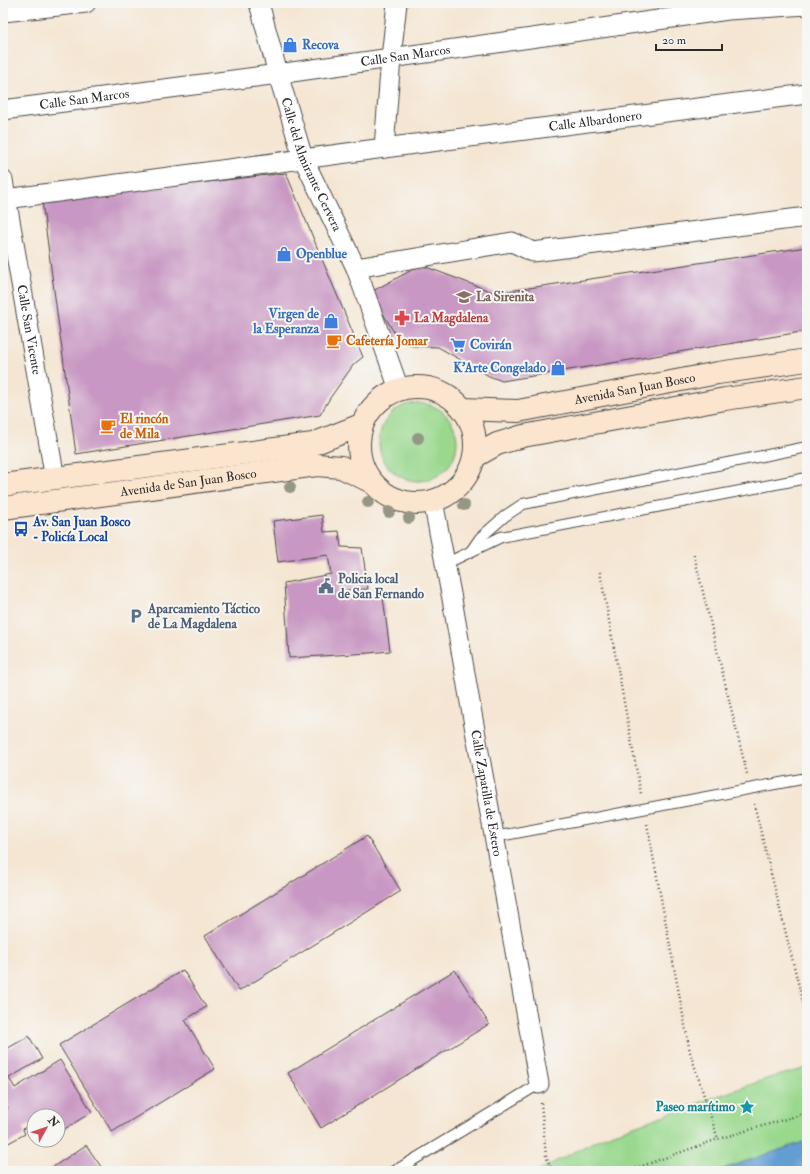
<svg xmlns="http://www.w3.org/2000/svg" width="810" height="1174" font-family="'IM FELL Double Pica',serif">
<rect width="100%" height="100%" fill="#f6f6f2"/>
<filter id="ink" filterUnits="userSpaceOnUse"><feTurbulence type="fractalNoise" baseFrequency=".025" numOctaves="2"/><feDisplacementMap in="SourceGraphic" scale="8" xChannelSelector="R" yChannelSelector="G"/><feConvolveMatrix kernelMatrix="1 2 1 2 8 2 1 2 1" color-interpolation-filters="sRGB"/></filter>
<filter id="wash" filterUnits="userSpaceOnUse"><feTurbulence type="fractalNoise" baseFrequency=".012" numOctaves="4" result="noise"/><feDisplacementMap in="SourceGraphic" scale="16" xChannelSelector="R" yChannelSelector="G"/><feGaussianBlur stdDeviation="0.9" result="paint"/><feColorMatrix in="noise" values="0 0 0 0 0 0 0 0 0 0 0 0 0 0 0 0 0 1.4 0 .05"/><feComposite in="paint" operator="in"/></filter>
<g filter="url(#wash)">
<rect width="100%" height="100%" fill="#f5e6d3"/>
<g fill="#99d88d" stroke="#62825c">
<circle cx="418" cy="442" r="39"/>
<polygon points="807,1068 807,1171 537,1171 603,1137 769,1078"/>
</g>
<polygon fill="#649ed3" stroke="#48647f" points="807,1141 807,1171 717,1171 803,1142"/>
<g id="blocks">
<g fill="#c897c3">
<polygon points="286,173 363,357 354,364 330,398 320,415 76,454 42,201"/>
<polygon points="807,247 807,331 502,381 489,376 438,347 412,346 396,336 371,292 421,265 495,293"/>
<polygon points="322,515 324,532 339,531 341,547 362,548 368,589 346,590 347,597 383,597 390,651 369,653 289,658 284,583 331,574 328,555 278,562 273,521"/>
<polygon points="367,836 401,891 239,991 205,936"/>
<polygon points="183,970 206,1007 185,1020 215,1069 112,1132 59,1045"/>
<polygon points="455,970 489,1024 321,1128 288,1073"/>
<polygon points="29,1036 42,1059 9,1078 15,1088 60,1060 92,1112 58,1133 58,1116 34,1116 34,1121 23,1129 25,1134 3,1146 3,1111 8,1108 6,1105 3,1106 3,1051"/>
<polygon points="86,1145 104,1171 47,1171"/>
</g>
</g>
</g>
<g filter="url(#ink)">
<use href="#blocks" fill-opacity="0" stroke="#494744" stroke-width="1"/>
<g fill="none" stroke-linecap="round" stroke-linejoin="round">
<g stroke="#494744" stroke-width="12">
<g id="lane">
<polyline points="471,551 480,538 505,516 523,504 807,447"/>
<polyline points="445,564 501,537 807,478"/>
<polyline points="494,837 807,778"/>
<polyline points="395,1171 539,1084"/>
</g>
</g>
<g stroke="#494744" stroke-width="21">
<g id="street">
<path id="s1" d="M259,3L278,74L303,158L356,268L399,389"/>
<polyline points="3,12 86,3"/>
<path id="s2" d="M3,110L278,74L728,10L807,5"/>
<path id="s3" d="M384,148L807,94"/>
<path id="s4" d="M3,180L55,479"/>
<polyline points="6,199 384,148 391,58 397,3"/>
<polyline points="356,268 512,242 533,252 807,217"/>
<path id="s5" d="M433,501L452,599L471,708L539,1084"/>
</g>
</g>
<g stroke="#494744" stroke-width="24">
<g id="secondary">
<circle cx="417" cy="445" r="58"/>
<path id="s6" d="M463,409L518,411L718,373L807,360"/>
<polyline points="474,457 497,444 523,436 725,399 807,387"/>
<polyline points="3,485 313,444 361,425"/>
<path id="s7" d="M3,508L115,493L317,465L341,467L370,481"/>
</g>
</g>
<g stroke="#494744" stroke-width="2.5" stroke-dasharray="1 3" stroke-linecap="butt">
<polyline points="694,555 747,774"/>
<polyline points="600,572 641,794"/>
<polyline points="754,804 807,1019"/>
<polyline points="647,824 690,1052 718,1139"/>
<polyline points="541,1103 546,1156 552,1171"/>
<polyline points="628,1171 718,1139 807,1113"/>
</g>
<use href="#lane" stroke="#fff" stroke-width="10"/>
<use href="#street" stroke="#fff" stroke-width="19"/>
<use href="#secondary" stroke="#fbe5cf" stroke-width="22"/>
</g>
<g fill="#959784">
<circle cx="418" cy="438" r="6"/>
<circle cx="290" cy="487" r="6"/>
<circle cx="368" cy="502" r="6"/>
<circle cx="464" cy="505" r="6"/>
<circle cx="389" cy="512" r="6"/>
<circle cx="409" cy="518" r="6"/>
</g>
</g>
<defs>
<g id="shop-bare" transform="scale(1.2)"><path d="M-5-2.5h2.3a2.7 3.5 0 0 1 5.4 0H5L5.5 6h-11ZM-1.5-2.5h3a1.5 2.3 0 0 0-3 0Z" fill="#3f7fe0" stroke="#f6f6f2" stroke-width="2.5" paint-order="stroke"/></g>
<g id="school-bare" transform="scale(1.2)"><path d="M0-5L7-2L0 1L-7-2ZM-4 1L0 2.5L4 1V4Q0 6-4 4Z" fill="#8d6e63" stroke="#f6f6f2" stroke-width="2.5" paint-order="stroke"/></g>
<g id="pharmacy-bare" transform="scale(1.2)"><path d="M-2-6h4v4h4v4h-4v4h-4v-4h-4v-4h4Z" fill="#e0444e" stroke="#f6f6f2" stroke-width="2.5" paint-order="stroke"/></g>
<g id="cafe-bare" transform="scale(1.2)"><path d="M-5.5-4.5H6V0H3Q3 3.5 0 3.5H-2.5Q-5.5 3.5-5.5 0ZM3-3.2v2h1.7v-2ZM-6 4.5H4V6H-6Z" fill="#e8710a" stroke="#f6f6f2" stroke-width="2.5" paint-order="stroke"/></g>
<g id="supermarket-bare" transform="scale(1.2)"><path d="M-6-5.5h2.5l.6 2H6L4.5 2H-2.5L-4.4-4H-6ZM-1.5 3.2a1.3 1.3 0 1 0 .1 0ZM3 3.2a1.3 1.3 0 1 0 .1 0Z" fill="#3f7fe0" stroke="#f6f6f2" stroke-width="2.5" paint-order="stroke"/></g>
<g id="bus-bare" transform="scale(1.2)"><path d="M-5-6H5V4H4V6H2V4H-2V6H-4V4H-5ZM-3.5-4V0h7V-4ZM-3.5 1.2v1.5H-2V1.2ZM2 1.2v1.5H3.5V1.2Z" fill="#1a4fb4" stroke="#f6f6f2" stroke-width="2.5" paint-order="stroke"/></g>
<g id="civic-bare" transform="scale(1.2)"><path d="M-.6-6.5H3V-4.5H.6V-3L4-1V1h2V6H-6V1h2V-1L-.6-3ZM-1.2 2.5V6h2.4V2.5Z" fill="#5c6f8a" stroke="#f6f6f2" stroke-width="2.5" paint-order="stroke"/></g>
<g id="parking-bare" transform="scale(1.2)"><path d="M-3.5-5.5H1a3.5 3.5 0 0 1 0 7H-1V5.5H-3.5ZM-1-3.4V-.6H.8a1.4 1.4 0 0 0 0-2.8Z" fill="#5c6f8a" stroke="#f6f6f2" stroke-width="2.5" paint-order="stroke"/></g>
<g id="sight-bare" transform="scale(1.2)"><path d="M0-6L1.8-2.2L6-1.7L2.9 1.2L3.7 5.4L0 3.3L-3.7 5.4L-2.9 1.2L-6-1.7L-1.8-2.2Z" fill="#0f9aa8" stroke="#f6f6f2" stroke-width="2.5" paint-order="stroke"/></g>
</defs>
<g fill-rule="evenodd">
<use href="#shop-bare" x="290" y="45"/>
<use href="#shop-bare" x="284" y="254"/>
<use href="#school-bare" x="464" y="297"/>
<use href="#pharmacy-bare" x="402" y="318"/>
<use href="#shop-bare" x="331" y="321"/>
<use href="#cafe-bare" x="334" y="341"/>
<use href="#supermarket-bare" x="458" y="345"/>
<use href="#shop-bare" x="558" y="368"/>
<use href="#cafe-bare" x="108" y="426"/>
<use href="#bus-bare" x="21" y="529"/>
<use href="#civic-bare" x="326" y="586"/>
<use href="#parking-bare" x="136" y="616"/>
<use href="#sight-bare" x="747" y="1107"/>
</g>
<g text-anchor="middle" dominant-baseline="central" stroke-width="4" stroke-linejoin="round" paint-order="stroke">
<g font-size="13" font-weight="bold" fill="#366cbe" stroke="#f6f6f2" text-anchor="start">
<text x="302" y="45">Recova</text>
<text x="296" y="254">Openblue</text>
<text x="319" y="314" text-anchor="end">Virgen de<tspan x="319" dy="15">la Esperanza</tspan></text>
<text x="470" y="345">Covirán</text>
<text x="546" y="368" text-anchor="end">K'Arte Congelado</text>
</g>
<g font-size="13" fill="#2b2b2b" stroke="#f6f6f2">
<text stroke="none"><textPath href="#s2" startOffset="406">Calle San Marcos</textPath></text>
<text stroke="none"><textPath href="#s2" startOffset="82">Calle San Marcos</textPath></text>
<text stroke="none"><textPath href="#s3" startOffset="213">Calle Albardonero</textPath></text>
<text stroke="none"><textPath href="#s1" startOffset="170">Calle del Almirante Cervera</textPath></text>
<text stroke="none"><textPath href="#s4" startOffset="152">Calle San Vicente</textPath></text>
<text stroke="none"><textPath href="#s6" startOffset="174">Avenida San Juan Bosco</textPath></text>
<text stroke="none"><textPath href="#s7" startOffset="187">Avenida de San Juan Bosco</textPath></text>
<text stroke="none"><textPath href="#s5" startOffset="297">Calle Zapatilla de Estero</textPath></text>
</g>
<g font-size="13" font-weight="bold" fill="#785e54" stroke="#f6f6f2" text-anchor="start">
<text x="476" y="297">La Sirenita</text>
</g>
<g font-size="13" font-weight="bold" fill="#be3a42" stroke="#f6f6f2" text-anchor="start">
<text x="414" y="318">La Magdalena</text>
</g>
<g font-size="13" font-weight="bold" fill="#c56008" stroke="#f6f6f2" text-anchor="start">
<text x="346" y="341">Cafetería Jomar</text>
<text x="120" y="419">El rincón<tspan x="120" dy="15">de Mila</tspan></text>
</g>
<g font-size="13" font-weight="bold" fill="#164399" stroke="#f6f6f2" text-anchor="start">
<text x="33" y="522">Av. San Juan Bosco<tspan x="33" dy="15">- Policía Local</tspan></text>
</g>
<g font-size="13" font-weight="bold" fill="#4e5e75" stroke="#f6f6f2" text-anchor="start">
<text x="338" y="579">Policia local<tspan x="338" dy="15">de San Fernando</tspan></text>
<text x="148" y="609">Aparcamiento Táctico<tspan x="148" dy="15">de La Magdalena</tspan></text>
</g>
<g font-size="13" font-weight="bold" fill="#0d838f" stroke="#f6f6f2" text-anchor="end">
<text x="735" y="1107">Paseo marítimo</text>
</g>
</g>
<rect width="810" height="1174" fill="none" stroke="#f6f6f2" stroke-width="16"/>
<g transform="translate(46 1128) rotate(50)"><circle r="19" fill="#f6f6f2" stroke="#a5a5a2"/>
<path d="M0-3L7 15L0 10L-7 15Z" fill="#d1495b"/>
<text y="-6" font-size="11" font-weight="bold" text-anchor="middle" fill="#2b2b2b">N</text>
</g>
<path d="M656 44v6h66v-6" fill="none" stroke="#2b2b2b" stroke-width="2"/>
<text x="662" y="44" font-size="12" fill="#2b2b2b" stroke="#f6f6f2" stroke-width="3" paint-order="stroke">20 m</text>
</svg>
